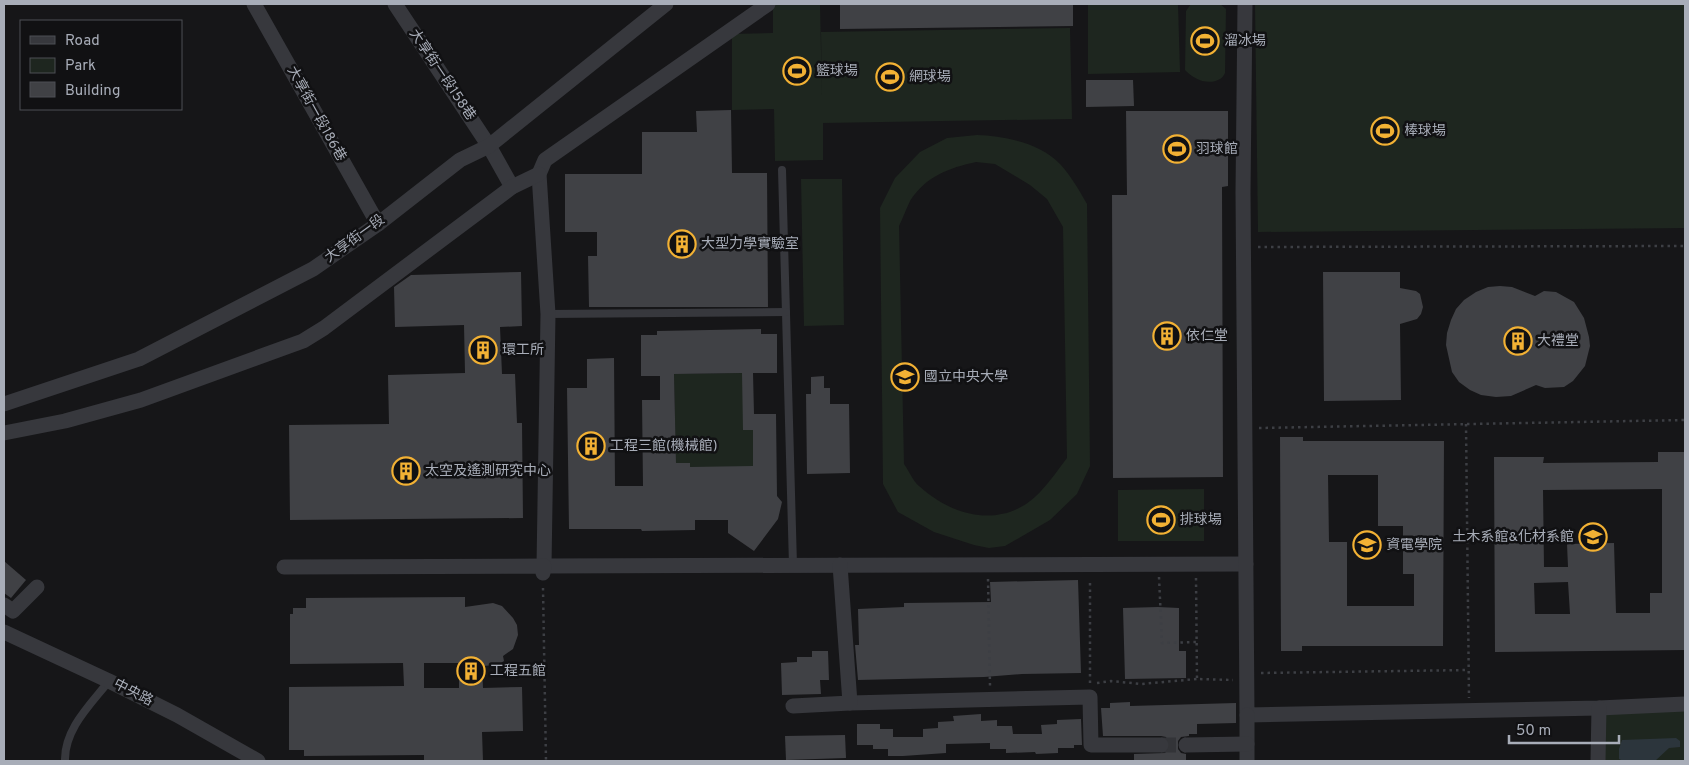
<svg xmlns="http://www.w3.org/2000/svg" width="1689" height="765" font-family="Overpass,'Noto Sans TC',sans-serif">
<rect width="100%" height="100%" fill="#161618"/>
<g fill="#1e261f" fill-rule="evenodd">
<polygon points="773,4 820,4 822,98 821,32 1070,28 1072,119 823,123 823,160 775,161 774,109 732,110 732,34 773,33"/>
<polygon points="1088,4 1178,4 1180,72 1088,74"/>
<path d="M1191,4H1220L1226,9L1225,73C1224,75 1222,78 1220,79C1208,86 1193,79 1185,70L1186,11Z"/>
<polygon points="1255,4 1685,4 1685,228 1258,232"/>
<path d="M977,135C1005,136 1040,143 1060,164C1071,176 1079,190 1087,204L1090,466L1077,494L1050,520L1005,546L989,548L974,545L934,532L898,512L883,484L880,208L895,178L920,152L947,138ZM976,162L995,164L1030,185L1047,199L1063,227L1067,458C1057,471 1047,486 1035,497C999,529 952,516 919,486C913,481 909,471 904,464L899,226C903,218 906,209 910,201C926,176 949,168 976,162Z"/>
<polygon points="801,179 842,179 844,325 804,326"/>
<polygon points="742,373 753,430 753,475 690,467 690,463 683,463 676,471 674,374"/>
<polygon points="1204,489 1204,541 1118,541 1118,490"/>
<polygon points="1685,705 1685,761 1598,761 1599,708"/>
</g>
<polygon fill="#2c353c" points="1676,738 1680,741 1680,747 1669,748 1655,761 1623,761 1619,759 1619,749 1622,740"/>
<g fill="#404145" fill-rule="evenodd">
<polygon points="840,4 1073,4 1073,26 840,29"/>
<polygon points="1086,80 1133,80 1134,106 1086,107"/>
<polygon points="731,110 732,173 767,173 768,307 589,307 588,256 597,256 597,232 565,232 565,174 642,174 642,132 697,132 696,111"/>
<polygon points="1126,111 1228,111 1228,186 1222,187 1223,477 1113,478 1112,195 1127,195"/>
<polygon points="521,272 522,326 500,327 502,374 515,374 517,423 522,423 523,518 290,520 289,425 389,424 388,375 465,373 464,325 395,327 394,287 411,275"/>
<polygon points="1323,272 1400,272 1400,288 1416,291 1420,294 1423,307 1421,314 1417,319 1400,324 1401,400 1324,401"/>
<polygon points="1500,286 1512,287 1535,296 1544,291 1556,292 1574,302 1584,318 1589,337 1590,346 1585,366 1573,381 1564,387 1545,388 1536,385 1511,396 1496,397 1481,395 1470,390 1459,382 1452,372 1446,345 1447,333 1451,320 1456,309 1464,300 1476,292 1488,287"/>
<path d="M761,329V334H777V373H753L754,414H776L777,496L782,502L778,519L754,551L728,533V520H695V530L642,531L641,529H569L567,388H587V359L614,358L615,486H643L642,400H660V376H641V335H657V331ZM742,373L743,430H753V466L690,467V463H676L674,374Z"/>
<polygon points="824,376 824,388 830,388 830,404 849,404 850,473 807,474 806,394 811,394 811,377"/>
<path d="M1280,437H1303V441H1444L1443,646H1302V651H1281ZM1328,475H1378V526H1403V574H1414V606H1347V542H1329Z"/>
<path d="M1658,452H1685V650L1495,652L1494,457H1544L1543,463L1658,462ZM1662,489V593H1650V613H1616L1614,543L1567,544L1568,567H1544L1543,490ZM1568,582L1570,614H1535L1534,583Z"/>
<polygon points="4,561 26,580 11,598 4,593"/>
<polygon points="1078,580 1081,673 1022,674 984,677 858,680 855,645 859,645 858,609 904,607 904,603 991,602 990,582"/>
<path d="M465,597V607L493,603L502,606L513,618L517,625L518,635L513,649L503,656L504,661L498,665L482,666L483,688L522,687L523,731L482,732L483,761H424V755L304,756V750H289V687L404,686L403,663L290,664V614H293V608H306V598ZM424,663H459V688H424Z"/>
<polygon points="1158,607 1179,608 1179,651 1186,651 1186,678 1125,679 1123,608"/>
<polygon points="812,651 828,651 829,680 820,680 821,694 782,695 781,663 797,662 797,657 812,657"/>
<polygon points="1130,702 1130,706 1236,703 1236,723 1197,724 1197,734 1189,734 1189,736 1181,737 1178,741 1178,749 1181,753 1186,754 1186,761 1134,761 1134,754 1165,753 1169,749 1170,745 1166,737 1161,736 1103,736 1101,708 1110,708 1110,703"/>
<polygon points="981,714 981,721 997,720 997,726 1012,726 1013,734 1042,734 1041,725 1057,724 1057,720 1081,719 1082,745 1074,745 1074,748 1058,748 1058,753 1036,754 1035,752 1006,753 1006,749 990,749 990,743 946,744 946,753 903,756 888,756 888,749 873,749 873,745 857,745 857,724 880,724 880,729 893,729 893,737 923,737 923,729 938,728 938,722 954,721 953,716"/>
<polygon points="845,735 846,758 786,760 785,736"/>
</g>
<g fill="none" stroke-linecap="round" stroke-linejoin="round">
<polyline stroke="#333438" stroke-width="15" stroke-dasharray="15 8" stroke-linecap="butt" points="1161,745 1186,745"/>
<g stroke="#3d3f44" stroke-width="2.5" stroke-dasharray="2.5 4" stroke-linecap="butt">
<polyline points="1258,247 1685,246"/>
<polyline points="1466,424 1469,698"/>
<polyline points="1259,428 1685,420"/>
<polyline points="1159,577 1162,643 1197,642"/>
<polyline points="1196,578 1197,679 1233,680"/>
<polyline points="988,579 990,686"/>
<polyline points="543,588 546,761"/>
<polyline points="1261,673 1469,670"/>
<polyline points="1090,683 1090,579"/>
<polyline points="1097,683 1111,681 1141,684 1197,679"/>
</g>
<g stroke="#37383d" stroke-width="8">
<polyline points="782,170 793,565"/>
<polyline points="548,314 786,312"/>
<path d="M65,761C64,729 91,704 109,681"/>
</g>
<g stroke="#37383d" stroke-width="15">
<polyline points="254,4 378,224"/>
<polyline points="395,4 489,146 512,187"/>
<polyline points="768,4 545,160 539,174 548,314 544,566 1246,564"/>
<polyline points="1245,4 1243,192 1247,715 1599,708 1685,704"/>
<polyline points="4,404 139,359 313,269 378,224 460,160 489,146 666,4"/>
<polyline points="4,433 65,421 141,400 303,341 324,328 512,187 539,174"/>
<polyline points="284,567 544,566 543,573"/>
<polyline points="4,605 13,611 37,587"/>
<polyline points="4,632 109,681 177,715 258,761"/>
<polyline points="850,703 1090,697 1091,745 1161,745"/>
<polyline points="793,706 850,703 840,565"/>
<polyline points="1247,715 1247,761"/>
<polyline points="1186,745 1247,744"/>
<polyline points="1598,761 1599,708"/>
</g>
</g>
<defs>
<g id="stadium-ring" transform="scale(1.4375)"><circle r="9.5" fill="#111113" stroke="#f2b134" stroke-width="1.5"/><path d="M0-5a6.5 5 0 1 0 0 10a6.5 5 0 1 0 0-10ZM-3.5-1.8h7v3.6h-7Z" fill="#f2b134"/></g>
<g id="building-ring" transform="scale(1.4375)"><circle r="9.5" fill="#111113" stroke="#f2b134" stroke-width="1.5"/><path d="M-4-6H4V6H1V3H-1V6H-4ZM-2.5-4.3h1.7v1.8h-1.7ZM.8-4.3h1.7v1.8H.8ZM-2.5-1h1.7V.8h-1.7ZM.8-1h1.7V.8H.8Z" fill="#f2b134"/></g>
<g id="university-ring" transform="scale(1.4375)"><circle r="9.5" fill="#111113" stroke="#f2b134" stroke-width="1.5"/><path d="M0-5L7-2L0 1L-7-2ZM-4 1L0 2.5L4 1V4Q0 6-4 4Z" fill="#f2b134"/></g>
</defs>
<g fill-rule="evenodd">
<use href="#stadium-ring" x="1205" y="41"/>
<use href="#stadium-ring" x="797" y="71"/>
<use href="#stadium-ring" x="890" y="77"/>
<use href="#stadium-ring" x="1385" y="131"/>
<use href="#stadium-ring" x="1177" y="149"/>
<use href="#building-ring" x="682" y="244"/>
<use href="#building-ring" x="1167" y="336"/>
<use href="#building-ring" x="1518" y="341"/>
<use href="#building-ring" x="483" y="350"/>
<use href="#university-ring" x="905" y="377"/>
<use href="#building-ring" x="591" y="446"/>
<use href="#building-ring" x="406" y="471"/>
<use href="#stadium-ring" x="1161" y="520"/>
<use href="#university-ring" x="1593" y="537"/>
<use href="#university-ring" x="1367" y="545"/>
<use href="#building-ring" x="471" y="671"/>
</g>
<g text-anchor="middle" dominant-baseline="central" stroke-width="5" stroke-linejoin="round" paint-order="stroke">
<g font-size="14" fill="#a8adb8" stroke="#111113" text-anchor="start">
<text x="1224" y="41">溜冰場</text>
<text x="816" y="71">籃球場</text>
<text x="909" y="77">網球場</text>
<text x="1404" y="131">棒球場</text>
<text x="1196" y="149">羽球館</text>
<text x="701" y="244">大型力學實驗室</text>
<text x="1186" y="336">依仁堂</text>
<text x="1537" y="341">大禮堂</text>
<text x="502" y="350">環工所</text>
<text x="924" y="377">國立中央大學</text>
<text x="610" y="446">工程三館(機械館)</text>
<text x="425" y="471">太空及遙測研究中心</text>
<text x="1180" y="520">排球場</text>
<text x="1574" y="537" text-anchor="end">土木系館&amp;化材系館</text>
<text x="1386" y="545">資電學院</text>
<text x="490" y="671">工程五館</text>
</g>
<g font-size="14" fill="#a8adb8" stroke="#111113">
<text transform="translate(442 75) rotate(56)">大享街一段158巷</text>
<text transform="translate(316 114) rotate(61)">大享街一段186巷</text>
<text transform="translate(355 239) rotate(-36)">大享街一段</text>
<text transform="translate(133 693) rotate(27)">中央路</text>
</g>
</g>
<rect width="1689" height="765" fill="none" stroke="#a8adb8" stroke-width="10"/>
<rect x="20" y="20" width="162" height="90" fill="#111113" stroke="#4d4f55"/>
<rect x="30" y="36" width="25" height="8" fill="#37383d" stroke="#4d4f55"/>
<text x="65" y="45" font-size="15" fill="#a8adb8">Road</text>
<rect x="30" y="58" width="25" height="15" fill="#1e261f" stroke="#4d4f55"/>
<text x="65" y="70" font-size="15" fill="#a8adb8">Park</text>
<rect x="30" y="82" width="25" height="15" fill="#404145" stroke="#4d4f55"/>
<text x="65" y="95" font-size="15" fill="#a8adb8">Building</text>
<path d="M1509 735v8h110v-8" fill="none" stroke="#a8adb8" stroke-width="2.5"/>
<text x="1516" y="735" font-size="15" fill="#a8adb8" stroke="#111113" stroke-width="4" paint-order="stroke">50 m</text>
</svg>
